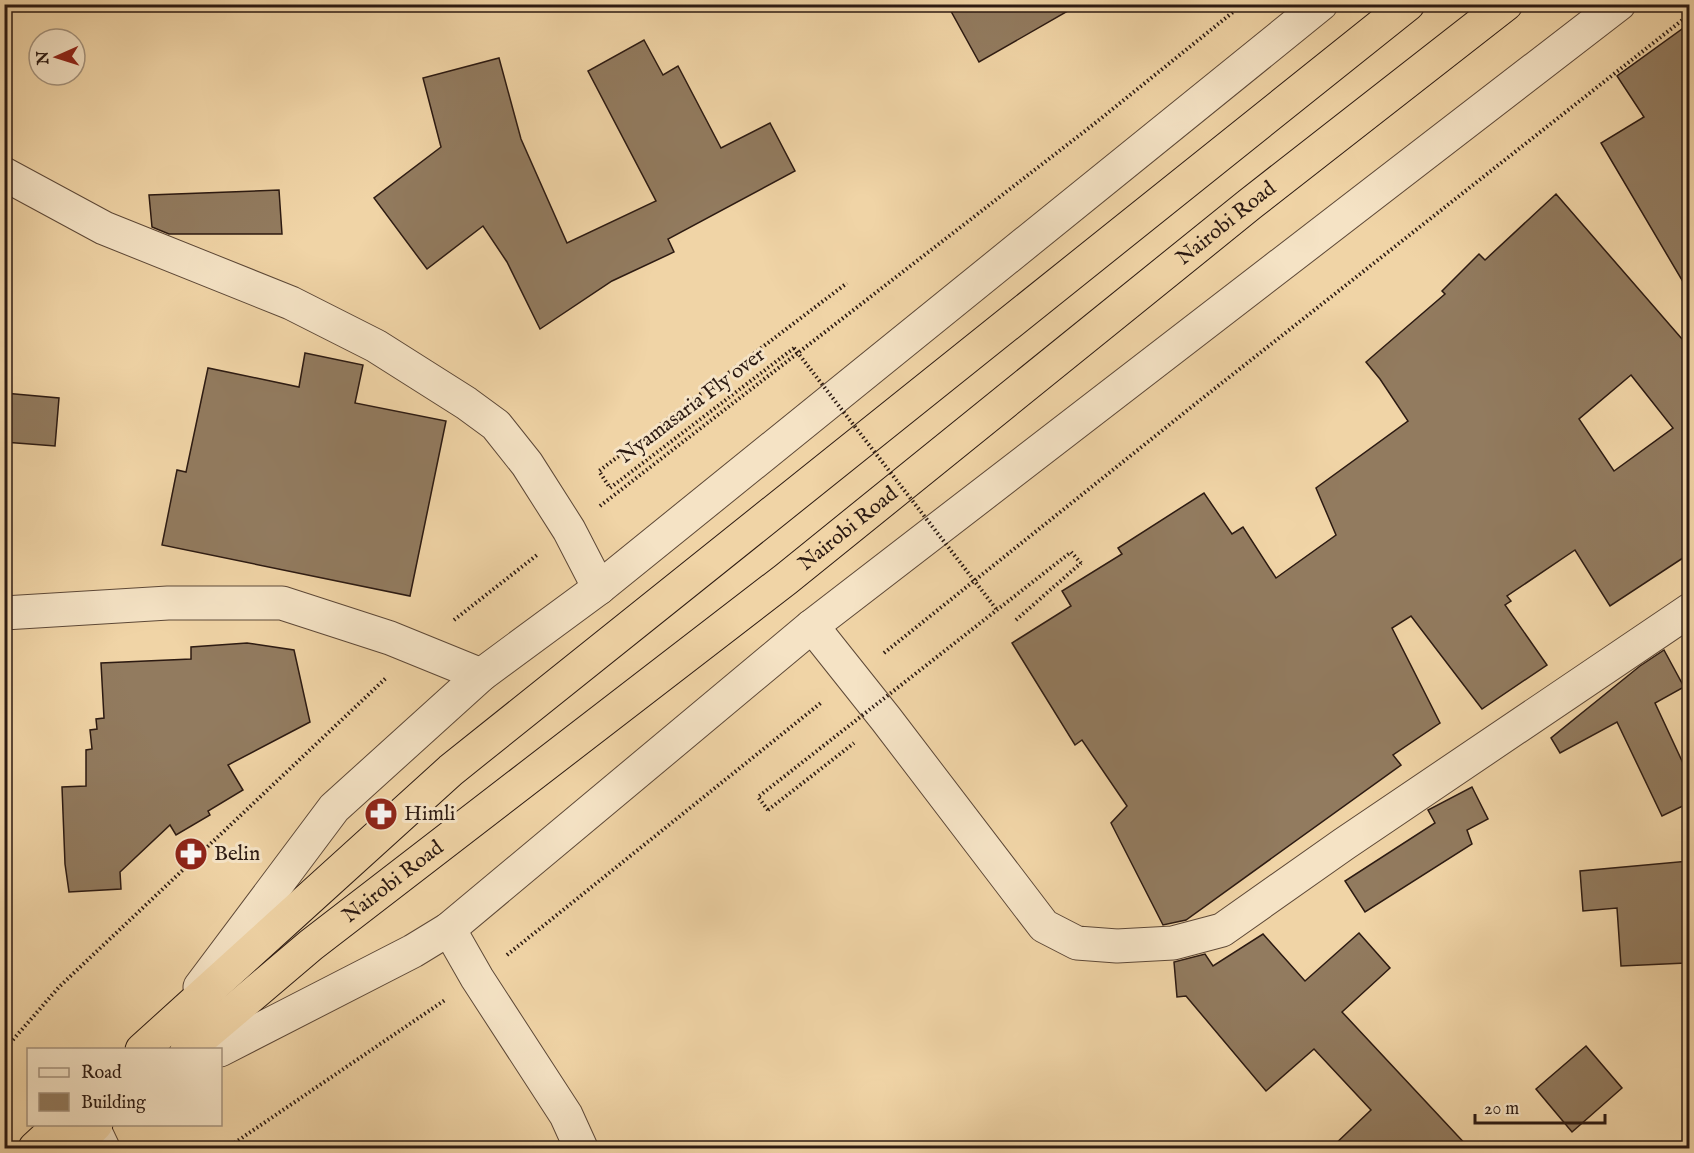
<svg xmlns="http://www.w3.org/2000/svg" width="1694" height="1153" font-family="'IM FELL English',serif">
<rect width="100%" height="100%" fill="#f0d4a6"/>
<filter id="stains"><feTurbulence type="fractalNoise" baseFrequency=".00333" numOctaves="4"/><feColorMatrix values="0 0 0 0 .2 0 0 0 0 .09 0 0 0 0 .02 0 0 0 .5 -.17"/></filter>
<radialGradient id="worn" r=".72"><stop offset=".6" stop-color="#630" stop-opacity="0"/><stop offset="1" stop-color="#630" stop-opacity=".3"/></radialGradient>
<g fill="#927b5f" stroke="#2c1a12" stroke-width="1.5" fill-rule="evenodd">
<polygon points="947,4 1080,4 979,62"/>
<polygon points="1689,24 1689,292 1601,143 1644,117 1617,76"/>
<polygon points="644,40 663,75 678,66 721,148 770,123 795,171 668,239 674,252 612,281 540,329 507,262 483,226 427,269 374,198 441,147 423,78 499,58 521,139 567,243 656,201 588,71"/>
<polygon points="279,190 282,234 169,234 152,227 149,195"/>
<path d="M1556,194L1689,347V554L1610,606L1575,550L1507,596L1511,601L1505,605L1547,665L1482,709L1411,616L1392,628L1440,723L1393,755L1401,765L1186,920L1163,925L1111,823L1127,806L1082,740L1075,745L1012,643L1071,606L1062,591L1122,554L1118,548L1204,493L1232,534L1243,527L1276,578L1336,535L1316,488L1408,421L1380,379L1366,362L1445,294L1442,291L1479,254L1485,260ZM1631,375L1673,428L1614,471L1579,419Z"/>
<polygon points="305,353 363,365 355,403 446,421 410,596 162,545 177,470 186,472 208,368 299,387"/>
<polygon points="4,393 59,398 55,446 4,442"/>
<polygon points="247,643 294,650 310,722 228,765 243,790 208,811 210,815 176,835 170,825 120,872 121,889 69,892 65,864 62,787 86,786 86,750 92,749 90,730 97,729 96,719 104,718 101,663 191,659 191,647"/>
<polygon points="1664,650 1684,687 1655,703 1689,776 1689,803 1662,816 1617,722 1560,753 1551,738 1640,666"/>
<polygon points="1472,787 1488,819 1467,830 1472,844 1365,912 1345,881 1435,823 1428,810"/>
<polygon points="1689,861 1689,950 1685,951 1686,963 1621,966 1617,908 1583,911 1580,871"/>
<polygon points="1359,933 1390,968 1342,1012 1470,1149 1330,1149 1371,1110 1314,1049 1266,1091 1186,996 1177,997 1174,962 1205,954 1213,966 1263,934 1305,981"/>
<polygon points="1586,1046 1622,1088 1572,1132 1536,1089"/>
</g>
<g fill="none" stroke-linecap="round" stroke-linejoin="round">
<g stroke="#5d4837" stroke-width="35">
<g id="minor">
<polyline points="4,174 104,228 291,303 376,346 466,403 496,425 527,464 569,530 599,588"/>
<polyline points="4,613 168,603 282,603 390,638 481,675"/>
<polyline points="812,626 886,719 1044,926 1077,943 1117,946 1173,943 1222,930 1344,844 1690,610"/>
<polyline points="449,929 477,978 566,1115 581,1148"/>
<polyline points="200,987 334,808 481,675 599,588 1321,4"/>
<polyline points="220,1050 413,951 449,929 812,626 1619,4"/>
<polyline points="93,1127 103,1148"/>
</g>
</g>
<g stroke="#2c1a12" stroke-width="35">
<g id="highway">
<polyline points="142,1050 451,770 1408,4"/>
<path id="s1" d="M187,1050L311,945L786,579L1250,204L1506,4"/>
<polyline points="35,1148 61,1124"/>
<polyline points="72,1148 96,1124"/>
</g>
</g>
<g stroke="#2c1a12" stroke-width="4" stroke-dasharray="1.5 3" stroke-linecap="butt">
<polyline points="794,348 610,488 599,471 847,283"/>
<polyline points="600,506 1094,124 1243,4"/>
<polyline points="454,620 537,555"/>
<polyline points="1016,620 1081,563"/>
<polyline points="884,653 1199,401 1690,14"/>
<polyline points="768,810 854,743"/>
<polyline points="507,955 822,702"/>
<polyline points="4,1050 59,987 386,678"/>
<polyline points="227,1148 445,1000"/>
</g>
<use href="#minor" stroke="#f5e3c5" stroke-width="33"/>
<use href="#highway" stroke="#f0d4a6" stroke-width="33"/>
<g stroke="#2c1a12" stroke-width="4" stroke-dasharray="1.5 3" stroke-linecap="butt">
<polyline points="794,348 997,610"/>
<polyline points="768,810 758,797 1071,552 1081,563"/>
</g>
</g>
<defs>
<g id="pharmacy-disc" transform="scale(1.725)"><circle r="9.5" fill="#8f2418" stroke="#f5e3c5"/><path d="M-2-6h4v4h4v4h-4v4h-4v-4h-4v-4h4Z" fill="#fff"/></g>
</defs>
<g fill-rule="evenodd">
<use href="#pharmacy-disc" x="381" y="814"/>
<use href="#pharmacy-disc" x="191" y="854"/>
</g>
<g text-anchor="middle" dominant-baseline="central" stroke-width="6" stroke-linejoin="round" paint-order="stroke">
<g font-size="21" fill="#2c1a12" stroke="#f5e3c5">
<text stroke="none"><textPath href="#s1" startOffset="1328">Nairobi Road</textPath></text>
<text transform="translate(692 406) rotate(-37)">Nyamasaria Fly over</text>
<text stroke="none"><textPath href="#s1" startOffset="842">Nairobi Road</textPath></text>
<text stroke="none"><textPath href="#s1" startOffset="266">Nairobi Road</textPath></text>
</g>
<g font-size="21" fill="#2c1a12" stroke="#f5e3c5" text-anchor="start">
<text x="404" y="814">Himli</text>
<text x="214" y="854">Belin</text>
</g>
</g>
<rect width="1694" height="1153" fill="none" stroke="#f0d4a6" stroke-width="24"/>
<rect x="6" y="6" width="1682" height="1141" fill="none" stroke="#2c1a12" stroke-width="3"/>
<rect x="12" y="12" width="1670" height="1129" fill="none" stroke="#2c1a12" stroke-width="1.5"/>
<rect x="27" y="1048" width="195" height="78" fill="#f5e3c5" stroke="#a5937d" stroke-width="1.5"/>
<rect x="39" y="1068" width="30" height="9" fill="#f5e3c5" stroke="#a5937d" stroke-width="1.5"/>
<text x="81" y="1078" font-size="18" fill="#2c1a12">Road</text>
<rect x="39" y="1093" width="30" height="18" fill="#927b5f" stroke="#a5937d" stroke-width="1.5"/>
<text x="81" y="1108" font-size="18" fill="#2c1a12">Building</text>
<g transform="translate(57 57) rotate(267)"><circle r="28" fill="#f5e3c5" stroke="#a5937d" stroke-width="1.5"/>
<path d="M0-4.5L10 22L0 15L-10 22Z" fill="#8f2418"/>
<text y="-9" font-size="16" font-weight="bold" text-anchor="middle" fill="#2c1a12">N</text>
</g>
<path d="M1475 1114v9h130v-9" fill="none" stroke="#2c1a12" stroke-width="3"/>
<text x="1484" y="1114" font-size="18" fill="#2c1a12" stroke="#f5e3c5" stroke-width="4.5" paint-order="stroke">20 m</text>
<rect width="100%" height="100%" filter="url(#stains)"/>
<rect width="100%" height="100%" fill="url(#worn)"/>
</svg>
